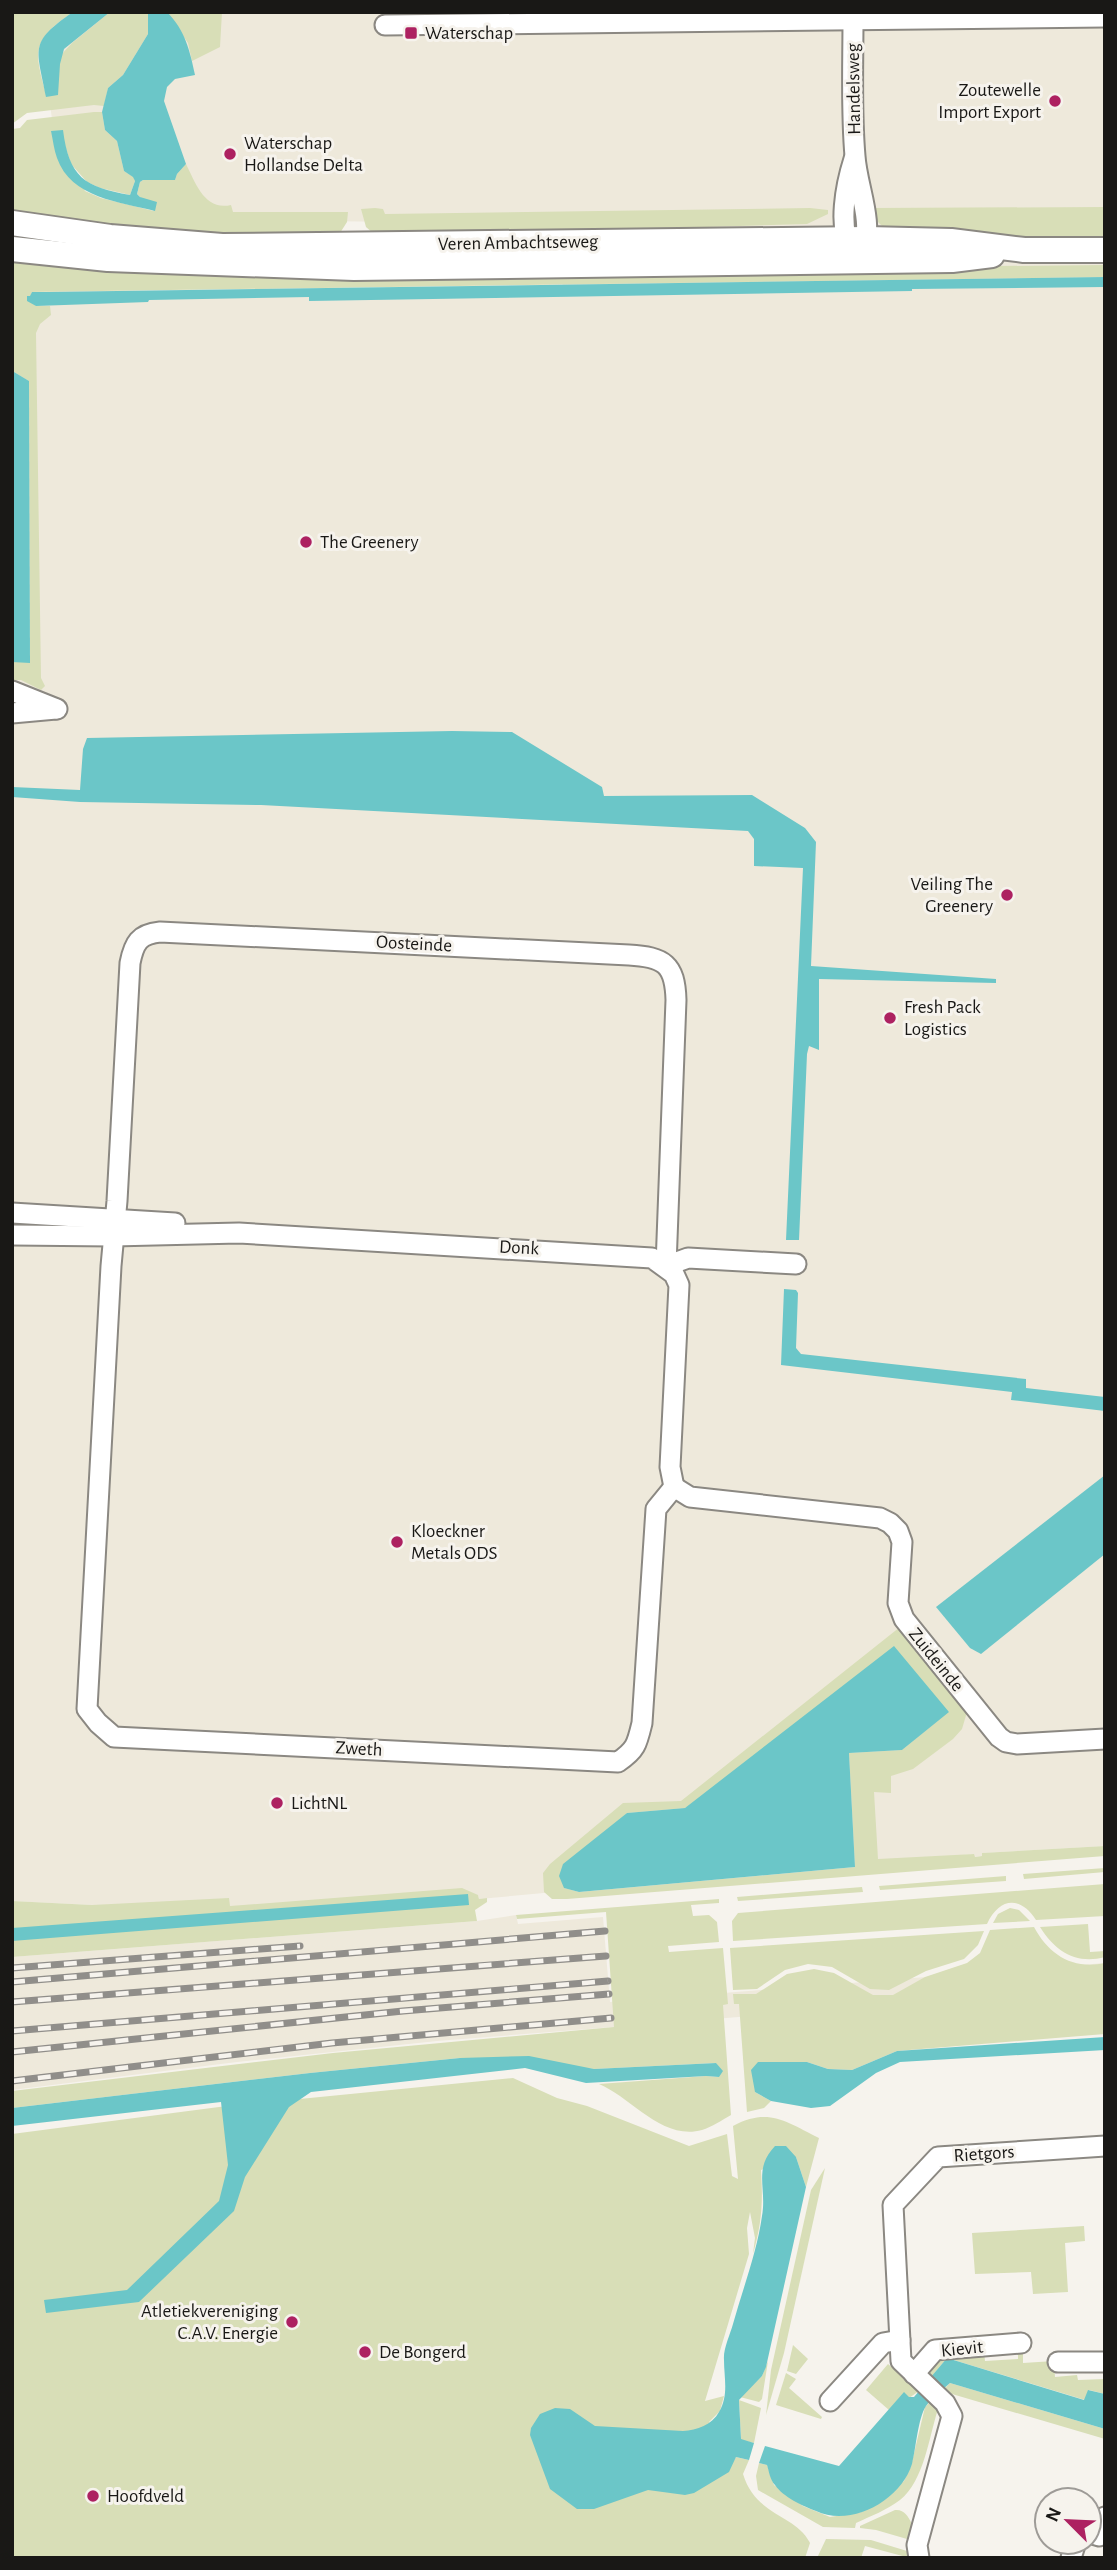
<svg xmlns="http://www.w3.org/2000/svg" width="1117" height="2570" font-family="'Alegreya Sans',sans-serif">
<rect width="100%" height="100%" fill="#f6f3ed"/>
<g fill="#eee9db">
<polygon points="91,12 1105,12 1105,1846 983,1853 982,1856 974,1857 974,1854 479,1899 478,1895 229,1907 92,1905 12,1901 12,327 48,291 562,293 566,224 239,220 55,142 43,51"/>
<polygon points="516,1915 518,1924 603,1917 610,2002 1105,1963 1105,1988 437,2041 237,2062 12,2090 12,1957 477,1921"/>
</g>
<g fill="#d8deb7" fill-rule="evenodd">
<path d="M12,12H73C31,41 34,50 47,97L61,55L72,43L110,12H148V34L123,75L108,88L104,106L94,105L27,113L12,124Z"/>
<polygon points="167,12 222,12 220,47 192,61 188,43"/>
<rect x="412" y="12" width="114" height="3"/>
<path d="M94,112H102L105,130L117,141L124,171L134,177L135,181L130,195L100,188L87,182L71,164L65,146L52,131L85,191L101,198L154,211L137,194L140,182L143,180H175L177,174L186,164C196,184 205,211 231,205L233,212H348L347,222L340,233L234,237L137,229L12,210V129L20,128L27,120Z"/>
<polygon points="1105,207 1105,241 885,229 876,220 872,208"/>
<polygon points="375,208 383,209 385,214 810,208 828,210 828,214 807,224 510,233 374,234 366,227 361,209"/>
<polygon points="12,261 302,273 1105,265 1105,277 32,292 30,301 36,306 50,306 51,315 40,324 36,333 41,678 45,686 41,690 21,680 12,680 12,662 30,662 29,381 14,372 12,374"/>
<path d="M900,1627L967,1712L962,1729L953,1739L913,1769L891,1776V1793L874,1792L878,1859L974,1854L975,1857L982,1856V1853L1105,1846V1856L567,1899H552L544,1892L543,1873L550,1864L623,1803L681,1801ZM949,1711L902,1750L849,1753L855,1867L579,1892L564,1888L627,1813L685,1808Z"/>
<polygon points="1105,1868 1105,1872 1024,1879 1023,1874"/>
<polygon points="1006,1876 1006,1881 880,1890 879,1886"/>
<path d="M1105,1884V1916L1036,1920C1020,1895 999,1898 987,1924L733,1941L732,1921L738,1913Z"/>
<polygon points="862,1887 863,1892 738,1901 737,1897"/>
<polygon points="462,1888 478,1895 479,1899 487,1898 487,1902 475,1910 477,1921 12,1957 12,1901 92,1905 229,1898 230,1906"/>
<path d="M719,1899V1903L691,1905L693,1916L709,1915L717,1922L719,1942L668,1946L669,1952L723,1948L728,2004L723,2005L731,2115C722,2120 712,2127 702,2130C662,2141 631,2097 599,2084L706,2076L719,2077L716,2063L594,2069L460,2058L310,2073L12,2108V2091L333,2053L614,2027L606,1912L517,1919L516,1915Z"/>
<polygon points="1010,1908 1019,1910 1030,1921 993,1923 998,1914"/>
<path d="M1088,1924L1090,1952L1105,1951V1957C1076,1965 1055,1951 1040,1927Z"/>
<path d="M1034,1927C1049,1955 1073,1970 1105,1963V2034L897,2051L852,2070L828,2069L807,2062L755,2092L771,2101L764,2108L747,2112L739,2004H734L733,1994H756L787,1974L814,1969L834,1973L873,1995H893L925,1977L967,1963L980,1953L990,1930Z"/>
<polygon points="984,1931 978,1945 964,1959 926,1971 889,1990 870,1989 832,1967 808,1964 785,1970 757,1989 733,1990 730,1948"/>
<path d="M513,2078L557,2098L587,2106L689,2146L727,2134L732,2176L738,2179L733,2126C769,2107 786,2122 819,2138L806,2187L796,2157L761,2170C763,2202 762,2223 753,2254L755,2238L750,2212L747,2228L749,2254L705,2401L724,2396L720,2411L709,2422L733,2462L736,2457L749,2460L743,2474C756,2517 796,2514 810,2543L805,2558H12V2134L219,2107Z"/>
<polygon points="825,2168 784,2353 766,2415 771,2370 811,2190"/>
<polygon points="1084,2226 1085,2241 1065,2243 1068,2292 1033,2294 1031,2272 975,2274 972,2233"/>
<polygon points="793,2345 808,2359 796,2374 787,2371"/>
<polygon points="1018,2349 1023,2349 1023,2363 1054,2361 1055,2377 1077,2375 1078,2380 1105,2379 1105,2394 1089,2390 1085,2400 947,2358 932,2376 925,2370 939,2354 984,2351 985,2361 1018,2359"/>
<polygon points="768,2361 762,2399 759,2402 740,2397 762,2376"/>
<polygon points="888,2364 919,2391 909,2398 904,2393 889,2410 866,2390"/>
<polygon points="786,2373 796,2379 789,2388 822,2417 821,2419 776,2405"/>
<polygon points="950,2383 1105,2429 1105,2439 952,2394 945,2388"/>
<polygon points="739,2400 761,2408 754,2443 741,2440"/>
<path d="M930,2402L938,2409C929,2437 924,2481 900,2500C887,2510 871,2516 856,2523L855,2528L823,2527L758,2490L756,2476L759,2463L767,2465L774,2485L803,2506L830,2517L862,2512L904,2481L911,2466L925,2407Z"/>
<path d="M895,2510C904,2509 908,2516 912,2524L907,2539L876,2530L860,2528V2526Z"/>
<polygon points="826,2539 871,2540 907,2551 910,2558 865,2546 861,2558 817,2558"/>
</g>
<g fill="#6bc6c8">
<path d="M73,12H110L64,49L60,64L58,95L46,97C37,48 28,43 73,12Z"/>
<path d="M148,12H167C185,30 190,51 195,75L175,79L167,87L164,101L186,164L177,174L175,180H143L140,182L137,194L140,197L157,202L155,211C120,202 71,198 57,158C54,150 53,140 51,131L63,130C69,177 84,187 130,195L135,181L133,177L124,171L117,141L105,130L102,112L108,88L123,75L148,34Z"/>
<polygon points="1105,277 1105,287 912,289 912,291 309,301 309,297 149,300 148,302 36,306 27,301 27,296 30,296 32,292 48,292"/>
<polygon points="14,372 29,381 30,663 12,662"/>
<polygon points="452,731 512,732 602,787 604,796 752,795 805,828 816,842 811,966 996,979 996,983 819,979 819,1050 809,1046 807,1054 799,1240 786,1240 803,868 754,866 754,839 748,831 261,805 80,802 12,797 12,787 80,790 83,749 87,738"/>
<polygon points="784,1289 796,1290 798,1293 796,1348 801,1354 1026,1379 1026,1388 1105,1397 1105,1411 1011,1400 1012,1392 781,1365"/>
<polygon points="1105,1475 1105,1554 981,1654 970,1648 936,1607"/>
<polygon points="894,1646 949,1712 902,1750 849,1753 855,1867 579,1892 564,1888 559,1876 563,1864 627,1813 685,1808"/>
<polygon points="468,1894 469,1905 12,1941 12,1928"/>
<polygon points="1105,2037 1105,2050 900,2062 876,2073 830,2106 811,2108 771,2101 755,2092 751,2070 758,2062 807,2062 828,2069 852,2070 897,2051"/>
<polygon points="529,2056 594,2069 716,2063 723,2071 719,2077 706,2076 586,2083 525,2068 311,2092 289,2107 245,2177 234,2211 139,2302 46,2313 44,2300 127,2290 219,2201 228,2165 221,2102 12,2126 12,2108 310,2073 460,2058"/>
<path d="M775,2146H786L796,2157L806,2187L766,2367L762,2376L739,2400L741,2439L754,2443L749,2460L736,2457L729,2472L694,2493L685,2495L648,2490L594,2509H577L550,2489L530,2435L531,2428L540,2414L555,2408L570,2409L595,2426L683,2431C697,2430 712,2425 719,2412C729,2395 724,2378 724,2360C723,2349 730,2335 733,2324C743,2288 757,2252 762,2216C767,2188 753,2169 775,2146Z"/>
<path d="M947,2358L1084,2400L1088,2390L1105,2394V2429L950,2383C942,2390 932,2398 926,2406C918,2418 916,2448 912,2464C901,2500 851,2528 816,2511C803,2506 783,2497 775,2485C770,2480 769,2471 767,2465L759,2463L765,2446L839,2466L904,2392L909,2397H914Z"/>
</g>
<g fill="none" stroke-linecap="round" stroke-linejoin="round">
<g stroke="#8b8882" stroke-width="23">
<g id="minor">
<path d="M853,20C853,65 851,111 855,156C857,187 874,221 863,251"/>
<polyline points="385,25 1105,17"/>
<path d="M852,251C837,228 846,184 854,159"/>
<polyline points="12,691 57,709"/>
<polyline points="12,713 56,709"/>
<polyline points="12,1213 175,1223"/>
<polyline points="12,1235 113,1236 239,1233 652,1258 674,1274 679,1285 670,1467 674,1487"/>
<path d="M666,1266L676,1000C675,964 664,957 629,955L160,932C139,934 134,943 130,963L117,1201L111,1266L87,1709L98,1723L114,1737L618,1762C636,1750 637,1744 642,1723L656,1509L674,1487"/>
<polyline points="666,1266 688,1258 796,1264"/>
<polyline points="674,1487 690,1497 880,1518 890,1523 898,1531 902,1542 898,1603 904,1619 999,1737 1006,1742 1017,1744 1105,1739"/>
<polyline points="1058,2362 1105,2362"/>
<polyline points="914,2374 935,2350 1021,2343"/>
<polyline points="830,2401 883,2343 900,2340"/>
<polyline points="1089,2533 1099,2536 1105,2517"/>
<polyline points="919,2558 917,2545 952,2416 945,2403 901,2361 893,2205 938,2157 1105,2146"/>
<polyline points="1071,2558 1076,2542"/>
</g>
</g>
<g stroke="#8b8882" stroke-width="28">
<g id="major">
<polyline points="12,223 110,237 222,246 867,239 951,241 1024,250 1105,250"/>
<polyline points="12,249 108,259 354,268 952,260 992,255"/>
</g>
</g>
<use href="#minor" stroke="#fff" stroke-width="19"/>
<use href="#major" stroke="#fff" stroke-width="24"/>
<g stroke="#908e8a" stroke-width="7">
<g id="rail">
<polyline points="12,1968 300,1946"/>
<polyline points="12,1982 605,1931"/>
<polyline points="12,2002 606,1956"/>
<polyline points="12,2031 608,1981"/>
<polyline points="12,2052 403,2011 609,1994"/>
<polyline points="12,2081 332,2043 611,2018"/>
</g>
</g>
<use href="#rail" stroke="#f6f3ed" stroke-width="4.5" stroke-dasharray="13" stroke-linecap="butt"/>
</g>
<g fill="#ad2161" stroke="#f6f3ed" stroke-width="2.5">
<rect x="404" y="26" width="14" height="14" rx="3.5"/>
<circle cx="1055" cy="101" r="7"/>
<circle cx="230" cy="154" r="7"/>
<circle cx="306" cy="542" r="7"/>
<circle cx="1007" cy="895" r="7"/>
<circle cx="890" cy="1018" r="7"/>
<circle cx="397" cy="1542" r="7"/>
<circle cx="277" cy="1803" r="7"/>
<circle cx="292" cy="2322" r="7"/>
<circle cx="365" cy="2352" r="7"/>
<circle cx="93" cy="2496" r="7"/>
</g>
<g text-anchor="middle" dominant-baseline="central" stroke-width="6" stroke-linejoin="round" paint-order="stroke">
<g font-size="19" fill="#191816" stroke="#f6f3ed" text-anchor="start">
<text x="425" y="33">Waterschap</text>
<text x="1041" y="90" text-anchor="end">Zoutewelle<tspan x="1041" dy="22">Import Export</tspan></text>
<text x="244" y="143">Waterschap<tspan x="244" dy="22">Hollandse Delta</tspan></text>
<text x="320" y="542">The Greenery</text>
<text x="993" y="884" text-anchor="end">Veiling The<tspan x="993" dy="22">Greenery</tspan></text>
<text x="904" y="1007">Fresh Pack<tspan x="904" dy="22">Logistics</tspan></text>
<text x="411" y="1531">Kloeckner<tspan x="411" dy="22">Metals ODS</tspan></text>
<text x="291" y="1803">LichtNL</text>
<text x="278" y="2311" text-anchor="end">Atletiekvereniging<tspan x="278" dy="22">C.A.V. Energie</tspan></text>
<text x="379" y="2352">De Bongerd</text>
<text x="107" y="2496">Hoofdveld</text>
</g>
<g font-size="19" fill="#191816" stroke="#f6f3ed">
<text transform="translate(854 89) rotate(-91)">Handelsweg</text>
<text transform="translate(518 243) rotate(-1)">Veren Ambachtseweg</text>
<text transform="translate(414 944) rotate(3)">Oosteinde</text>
<text transform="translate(519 1248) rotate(3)">Donk</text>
<text transform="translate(936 1660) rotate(51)">Zuideinde</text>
<text transform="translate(359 1749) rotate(3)">Zweth</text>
<text transform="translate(984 2154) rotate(-4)">Rietgors</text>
<text transform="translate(962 2349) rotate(-6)">Kievit</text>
</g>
</g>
<rect width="1117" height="2570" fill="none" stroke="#191816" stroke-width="28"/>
<g transform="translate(1068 2521) rotate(294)"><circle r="33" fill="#f6f3ed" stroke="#9e9b97" stroke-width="2"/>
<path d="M0-5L12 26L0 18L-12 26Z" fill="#ad2161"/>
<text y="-10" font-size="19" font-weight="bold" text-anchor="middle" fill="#191816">N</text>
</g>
</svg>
